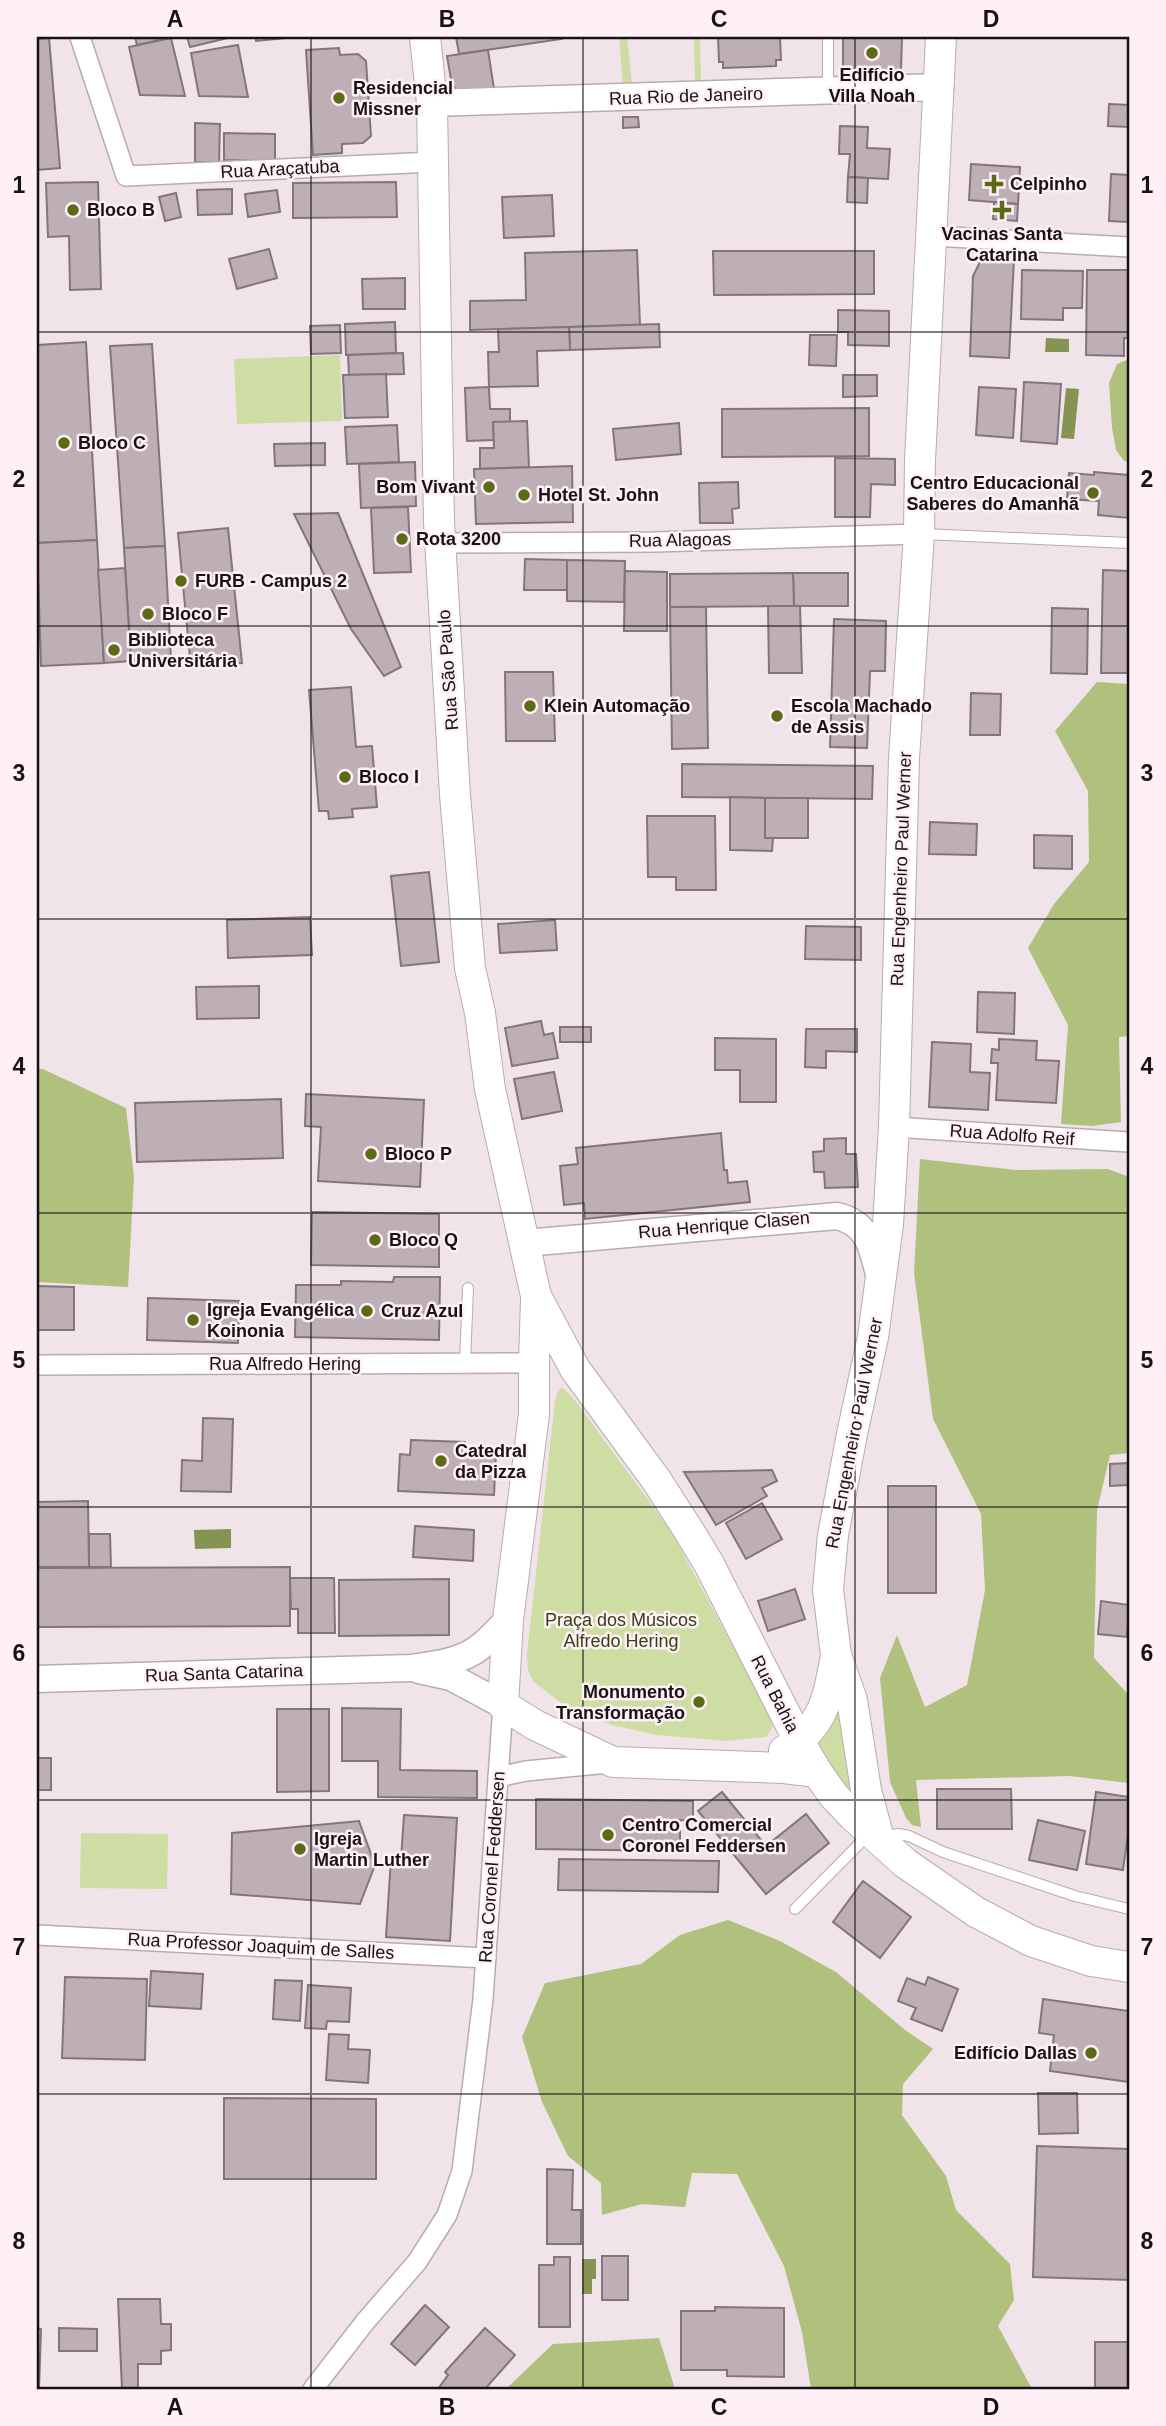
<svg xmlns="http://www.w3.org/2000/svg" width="1166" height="2426" font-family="Arial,sans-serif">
<rect width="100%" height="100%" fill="#f1e3ea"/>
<g fill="#cedda3">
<polygon points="619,37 627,37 632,83 695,82 694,37 700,37 701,82 623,86"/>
<polygon points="340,355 342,421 237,424 234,359"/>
<polygon points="563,1388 574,1399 671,1531 771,1717 772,1728 766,1737 726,1741 657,1735 612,1725 565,1706 534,1682 528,1671 527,1654 555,1400 559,1389"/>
<polygon points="835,1713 848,1718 855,1806 817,1744"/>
<polygon points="81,1833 168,1834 167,1889 80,1888"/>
</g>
<g fill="#b0c17e">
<polygon points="1129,359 1129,462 1124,461 1116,450 1112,428 1109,383 1117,364"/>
<polygon points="1097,682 1129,684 1129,1036 1119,1037 1121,1122 1092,1126 1061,1124 1068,1025 1028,948 1054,904 1089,862 1088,791 1055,731"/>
<polygon points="37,1069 43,1069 126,1108 134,1177 128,1287 37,1282"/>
<polygon points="920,1159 1016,1170 1108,1169 1129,1177 1129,1453 1110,1455 1097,1510 1094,1658 1129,1695 1129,1783 1069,1776 916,1780 921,1827 912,1825 906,1818 890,1782 880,1678 897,1635 925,1707 967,1685 985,1590 981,1514 933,1419 914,1273"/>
<polygon points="728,1920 780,1941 836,1972 905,2030 933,2049 903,2084 902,2115 946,2176 956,2210 1010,2264 1014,2300 998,2326 1032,2389 811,2389 802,2332 784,2266 737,2174 692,2173 685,2207 642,2204 602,2215 601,2183 568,2156 542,2102 522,2037 545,1983 641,1964 680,1935"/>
<polygon points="659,2338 675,2389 506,2389 553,2344"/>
</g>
<g fill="#859453">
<polygon points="1046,338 1069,339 1069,352 1045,352"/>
<polygon points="1066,388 1079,389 1074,439 1061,438"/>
<polygon points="231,1529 231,1548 195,1549 194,1530"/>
<polygon points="582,2259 596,2259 596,2279 592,2279 592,2294 582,2294"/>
</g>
<g fill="#bdafb5" stroke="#82767c" stroke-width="2">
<polygon points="135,37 165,37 165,39 137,45"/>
<polygon points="187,37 232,37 190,47"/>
<polygon points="256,37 297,37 256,41"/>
<polygon points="456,37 562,37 562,39 459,54"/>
<polygon points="718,37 780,37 781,60 776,60 776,66 723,68 723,62 719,62"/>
<polygon points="843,37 902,37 901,70 843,69"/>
<polygon points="49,38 60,168 37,170 37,39"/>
<polygon points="171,38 185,96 140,95 129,47"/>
<polygon points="238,45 248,97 199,96 191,53"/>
<polygon points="339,48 340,55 358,54 366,61 371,136 363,143 342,144 342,153 313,155 306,50"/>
<polygon points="488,50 494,89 458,90 455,88 452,85 447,56"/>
<polygon points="1109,104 1129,105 1129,127 1108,126"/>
<polygon points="623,117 638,117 639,127 623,128"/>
<polygon points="195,123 220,124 219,163 195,162"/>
<polygon points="840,126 868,127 867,148 890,149 888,179 848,177 850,154 839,154"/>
<polygon points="224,133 275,134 275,161 224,160"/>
<polygon points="971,164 1020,167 1018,204 969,200"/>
<polygon points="1111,174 1129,175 1129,222 1109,221"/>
<polygon points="848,177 868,178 867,203 847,202"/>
<polygon points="98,182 101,289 70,290 69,236 48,237 46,183"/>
<polygon points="396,182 397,217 293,218 293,183"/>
<polygon points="232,189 232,214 198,215 197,190"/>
<polygon points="277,190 280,212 248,217 245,194"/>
<polygon points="176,193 181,217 165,221 159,197"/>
<polygon points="552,195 554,236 504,238 502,197"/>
<polygon points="994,202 1018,204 1017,221 993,219"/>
<polygon points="269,249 277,278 237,289 229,259"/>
<polygon points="637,250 640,325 470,330 470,301 526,300 525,253"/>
<polygon points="713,251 874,251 874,294 714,295"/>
<polygon points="982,258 1014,259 1009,358 970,356 973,276"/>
<polygon points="1022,270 1083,271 1082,308 1063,308 1063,320 1021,319"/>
<polygon points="1087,270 1129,270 1129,338 1124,338 1124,356 1086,355"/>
<polygon points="405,278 405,309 363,309 362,279"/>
<polygon points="838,310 889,311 889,346 848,345 848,332 838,332"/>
<polygon points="395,322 396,353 346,355 345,324"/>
<polygon points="659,324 660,347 570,350 569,327"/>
<polygon points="340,325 341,353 311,354 310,326"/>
<polygon points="569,327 570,350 537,351 538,386 489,387 488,352 499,352 498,329"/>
<polygon points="810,335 837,335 836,366 809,365"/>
<polygon points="86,342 97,540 37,543 37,345"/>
<polygon points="152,344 165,546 124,548 110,346"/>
<polygon points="403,353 404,374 349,375 348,355"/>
<polygon points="386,374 388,417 345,418 343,375"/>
<polygon points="843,375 877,375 877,396 843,397"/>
<polygon points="1024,382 1061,384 1057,444 1021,441"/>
<polygon points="489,387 490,409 510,409 510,422 493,422 494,440 467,441 465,388"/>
<polygon points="979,387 1016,389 1013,438 976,435"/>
<polygon points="869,408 869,456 722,457 722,409"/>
<polygon points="527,421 529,467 480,469 480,448 494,448 493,422"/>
<polygon points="679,423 681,454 616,460 613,429"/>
<polygon points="397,425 399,462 347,464 345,427"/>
<polygon points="325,443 325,465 275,466 274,444"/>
<polygon points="835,458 895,459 895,485 871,484 870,517 835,517"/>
<polygon points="415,462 416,506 361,508 359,464"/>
<polygon points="572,466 573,522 476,524 474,469"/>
<polygon points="1094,472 1128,475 1129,518 1098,515 1099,501 1067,499 1069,473 1094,475"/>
<polygon points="738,482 739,508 732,509 733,523 700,523 699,483"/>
<polygon points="408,507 411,572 374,573 371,508"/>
<polygon points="338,513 401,667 384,676 351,629 294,514"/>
<polygon points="228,528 242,663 191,668 178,533"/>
<polygon points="97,540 104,663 41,666 37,543"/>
<polygon points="165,546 171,659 131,661 124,548"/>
<polygon points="525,559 567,560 567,590 524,590"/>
<polygon points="567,560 625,561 624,602 567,601"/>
<polygon points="125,568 131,661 104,663 98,570"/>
<polygon points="1103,570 1129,571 1129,673 1101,673"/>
<polygon points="625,571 667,572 667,631 624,631"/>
<polygon points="793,573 848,573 848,606 794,606"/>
<polygon points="793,573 794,606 670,607 670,574"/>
<polygon points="768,606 800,606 802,673 769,673"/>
<polygon points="670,607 706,607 708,748 672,749"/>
<polygon points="1052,608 1088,609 1087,674 1051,673"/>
<polygon points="834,619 886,621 885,671 870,671 867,748 830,747"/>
<polygon points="505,672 553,672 555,741 506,741"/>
<polygon points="351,687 356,747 372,746 377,807 352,809 353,817 329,819 328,811 319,811 309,690"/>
<polygon points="971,693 1001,694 1000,735 970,735"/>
<polygon points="682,764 873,766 872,799 682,797"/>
<polygon points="730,797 765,798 765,838 773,838 772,851 730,850"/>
<rect x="765" y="798" width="43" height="40"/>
<polygon points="647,816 715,816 716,890 676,890 676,877 648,877"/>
<polygon points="930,822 977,824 976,855 929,854"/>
<polygon points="1034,835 1072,836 1072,869 1034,868"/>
<polygon points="429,872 439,962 401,966 391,876"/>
<polygon points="310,917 312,955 228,958 227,920"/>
<polygon points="555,920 557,950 500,953 498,924"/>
<polygon points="806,926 861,927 861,960 805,959"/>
<polygon points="259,986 259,1018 197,1019 196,987"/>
<polygon points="978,992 1015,993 1014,1034 977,1032"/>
<polygon points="541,1021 544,1035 553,1033 558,1058 512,1066 505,1028"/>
<rect x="560" y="1027" width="31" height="15"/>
<polygon points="806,1029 857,1029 857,1052 826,1051 826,1068 805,1067"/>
<polygon points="715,1038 776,1039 776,1102 740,1102 740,1070 715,1070"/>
<polygon points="999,1039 1037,1041 1036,1060 1059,1061 1056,1103 996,1100 998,1063 991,1063 992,1049 999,1050"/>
<polygon points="932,1042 971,1044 970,1072 990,1073 988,1110 929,1107"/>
<polygon points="554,1072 562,1111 522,1119 514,1079"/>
<polygon points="306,1094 424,1100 420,1187 318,1181 321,1127 305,1126"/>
<polygon points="281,1099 283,1158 137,1162 135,1103"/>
<polygon points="721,1133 724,1170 727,1170 728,1183 747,1181 750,1202 585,1219 584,1203 564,1205 560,1166 578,1164 576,1148"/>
<polygon points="846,1138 846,1154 856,1154 858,1187 825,1188 824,1172 814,1172 813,1152 824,1151 824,1139"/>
<polygon points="312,1212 439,1214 439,1267 311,1265"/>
<polygon points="394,1277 440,1277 439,1340 295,1337 296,1285 341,1285 341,1281 393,1282"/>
<polygon points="37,1286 74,1287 74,1330 37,1330"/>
<polygon points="148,1298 239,1301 238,1343 147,1340"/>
<polygon points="203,1418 233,1419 231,1492 181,1491 182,1460 202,1461"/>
<polygon points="411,1440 465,1442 465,1452 496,1453 494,1495 398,1491 400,1454 410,1455"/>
<polygon points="1129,1463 1129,1485 1110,1486 1110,1464"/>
<polygon points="772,1470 777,1481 762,1488 767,1496 716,1525 684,1472"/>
<rect x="888" y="1486" width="48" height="107"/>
<polygon points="88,1501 89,1567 37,1567 37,1502"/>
<polygon points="762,1503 782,1539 746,1559 726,1523"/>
<polygon points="415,1526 474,1530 473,1561 413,1557"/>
<polygon points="89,1534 110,1534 111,1567 89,1567"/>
<polygon points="290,1567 290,1626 37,1627 37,1568"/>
<polygon points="290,1578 334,1578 335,1633 298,1633 298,1609 291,1609"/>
<polygon points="449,1579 449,1635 339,1636 339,1580"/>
<polygon points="795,1589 805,1619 768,1631 758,1601"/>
<polygon points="1101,1601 1129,1605 1127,1637 1098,1634"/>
<polygon points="342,1708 401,1709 400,1770 477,1771 477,1798 378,1797 378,1761 342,1761"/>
<polygon points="277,1709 329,1709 329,1791 277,1792"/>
<rect x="37" y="1758" width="14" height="32"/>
<polygon points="937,1789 1011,1789 1012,1829 937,1829"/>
<polygon points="722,1792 766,1846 806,1814 829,1843 766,1894 698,1811"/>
<polygon points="1096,1792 1129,1797 1129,1827 1123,1870 1086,1864"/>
<polygon points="536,1799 693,1801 693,1821 680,1820 680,1851 536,1849"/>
<polygon points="404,1815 457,1818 450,1941 386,1937 391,1858 401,1859"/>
<polygon points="1038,1820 1085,1831 1077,1870 1029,1860"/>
<polygon points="359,1821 375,1865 360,1904 231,1894 232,1833"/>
<polygon points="559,1859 719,1861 718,1892 558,1890"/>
<polygon points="863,1881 911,1917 880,1958 833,1922"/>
<polygon points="151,1971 203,1974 201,2009 149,2006"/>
<polygon points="65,1977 147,1979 145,2060 62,2058"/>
<polygon points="928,1977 958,1989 942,2031 911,2019 916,2008 898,2001 907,1978 925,1985"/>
<polygon points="275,1980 302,1981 300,2021 273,2019"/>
<polygon points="308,1985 351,1988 349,2022 327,2021 326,2029 305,2028"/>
<polygon points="1043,1999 1129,2011 1129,2082 1050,2071 1054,2035 1039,2033"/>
<polygon points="329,2034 349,2035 348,2049 370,2050 368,2083 326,2080"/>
<polygon points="1038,2093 1077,2093 1078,2133 1039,2134"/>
<polygon points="224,2098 376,2099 376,2179 224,2179"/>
<polygon points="1037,2146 1129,2149 1129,2280 1033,2277"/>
<polygon points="547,2169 573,2170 572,2210 581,2210 581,2244 547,2244"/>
<rect x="602" y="2256" width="26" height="44"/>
<polygon points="554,2257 570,2257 570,2327 539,2327 539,2265 554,2265"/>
<polygon points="118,2299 160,2299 161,2324 171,2324 171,2350 161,2351 161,2364 138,2364 138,2389 122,2389"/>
<polygon points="425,2305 449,2327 415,2365 391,2344"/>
<polygon points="715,2307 784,2308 784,2377 727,2376 727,2370 681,2370 681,2311 715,2311"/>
<polygon points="37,2328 41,2329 39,2389 37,2389"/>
<polygon points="59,2328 97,2329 97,2351 59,2351"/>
<polygon points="485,2328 515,2355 485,2389 438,2389 448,2375 445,2372"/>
<rect x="1095" y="2342" width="34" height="47"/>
</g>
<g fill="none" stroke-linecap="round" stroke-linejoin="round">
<g stroke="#b8abb1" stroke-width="12">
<g id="lane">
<polyline points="828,37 828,91"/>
<polyline points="923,534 1129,543"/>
<polyline points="465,1363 468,1288"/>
<polyline points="883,1837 898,1834 909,1836 943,1852 1075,1896 1129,1909"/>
<polyline points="795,1909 868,1835"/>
</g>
</g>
<g stroke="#b8abb1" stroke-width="22">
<g id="street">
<polyline points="80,37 126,176 433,162"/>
<polyline points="933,236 1129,247"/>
<polyline points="440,543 654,542 919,534"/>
<polyline points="894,1127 1129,1142"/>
<polyline points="37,1365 534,1363"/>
<polyline points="498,1777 526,1771 608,1763"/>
<polyline points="37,1935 486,1958"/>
<polyline points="313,2389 365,2322 417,2262 447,2215 462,2171 483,1999 503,1705"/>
</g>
</g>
<g stroke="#b8abb1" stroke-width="29">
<g id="secondary">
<polyline points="432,103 940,87"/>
<path d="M525,1243L837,1216C870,1224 872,1249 880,1278"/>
<polyline points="419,1670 451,1677 503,1705"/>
<path d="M37,1679L411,1668C434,1665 461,1662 480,1647C490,1639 499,1629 508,1620"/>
</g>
</g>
<g stroke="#b8abb1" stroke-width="32">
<g id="primary">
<polyline points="425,37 432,103 439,522 455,795 470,968 480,1013 490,1089 536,1296 575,1369 657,1481 689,1531 709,1564 799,1741 817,1772 834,1796 853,1816 905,1863 976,1912 1031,1941 1091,1961 1129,1967"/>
<polyline points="536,1300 534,1363 534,1414 508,1620 503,1705 535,1725 613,1762 784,1768 817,1772"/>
<path d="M784,1751C824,1726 828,1699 836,1655"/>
<polyline points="879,1839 866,1790 852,1700 836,1655 828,1590 833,1535 852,1434 873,1337 888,1224 894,1127 904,758 919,534 920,461 941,37"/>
</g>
</g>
<use href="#lane" stroke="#fff" stroke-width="10"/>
<use href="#street" stroke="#fff" stroke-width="19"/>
<use href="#secondary" stroke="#fff" stroke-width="26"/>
<use href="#primary" stroke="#fff" stroke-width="30"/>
</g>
<path fill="none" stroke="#171215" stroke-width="2" stroke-opacity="0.55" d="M311,37V2389M583,37V2389M855,37V2389M37,332H1129M37,626H1129M37,919H1129M37,1213H1129M37,1507H1129M37,1800H1129M37,2094H1129"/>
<g fill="#5a6a15" stroke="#fff0f7" stroke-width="2.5">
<circle cx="872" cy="53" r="7"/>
<circle cx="339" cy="98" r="7"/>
<path d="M990.5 173.5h7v7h7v7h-7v7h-7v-7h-7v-7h7z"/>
<circle cx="73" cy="210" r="7"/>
<path d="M998.5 199.5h7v7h7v7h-7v7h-7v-7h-7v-7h7z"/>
<circle cx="64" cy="443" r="7"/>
<circle cx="489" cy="487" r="7"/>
<circle cx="1093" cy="493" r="7"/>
<circle cx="524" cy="495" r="7"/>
<circle cx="402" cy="539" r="7"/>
<circle cx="181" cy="581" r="7"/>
<circle cx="148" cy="614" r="7"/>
<circle cx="114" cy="650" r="7"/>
<circle cx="530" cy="706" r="7"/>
<circle cx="777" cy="716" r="7"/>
<circle cx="345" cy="777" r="7"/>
<circle cx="371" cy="1154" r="7"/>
<circle cx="375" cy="1240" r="7"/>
<circle cx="367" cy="1311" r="7"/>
<circle cx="193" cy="1320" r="7"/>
<circle cx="441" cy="1461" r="7"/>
<circle cx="699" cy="1702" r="7"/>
<circle cx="608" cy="1835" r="7"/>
<circle cx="300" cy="1849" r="7"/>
<circle cx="1091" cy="2053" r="7"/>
</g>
<g text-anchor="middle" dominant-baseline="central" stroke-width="5" stroke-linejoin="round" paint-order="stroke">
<g font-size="18" font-weight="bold" fill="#171215" stroke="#fff0f7" text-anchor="start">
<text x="872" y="75" text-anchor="middle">Edifício<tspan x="872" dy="21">Villa Noah</tspan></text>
<text x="353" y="88">Residencial<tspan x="353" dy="21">Missner</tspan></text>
<text x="1010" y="184">Celpinho</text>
<text x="87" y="210">Bloco B</text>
<text x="1002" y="234" text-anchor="middle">Vacinas Santa<tspan x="1002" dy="21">Catarina</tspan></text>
<text x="78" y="443">Bloco C</text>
<text x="1079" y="483" text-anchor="end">Centro Educacional<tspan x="1079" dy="21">Saberes do Amanhã</tspan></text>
<text x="475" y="487" text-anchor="end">Bom Vivant</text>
<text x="538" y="495">Hotel St. John</text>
<text x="416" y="539">Rota 3200</text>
<text x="195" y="581">FURB - Campus 2</text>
<text x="162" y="614">Bloco F</text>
<text x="128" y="640">Biblioteca<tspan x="128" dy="21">Universitária</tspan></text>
<text x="544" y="706">Klein Automação</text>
<text x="791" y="706">Escola Machado<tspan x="791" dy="21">de Assis</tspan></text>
<text x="359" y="777">Bloco I</text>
<text x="385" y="1154">Bloco P</text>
<text x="389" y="1240">Bloco Q</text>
<text x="207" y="1310">Igreja Evangélica<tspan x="207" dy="21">Koinonia</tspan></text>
<text x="381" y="1311">Cruz Azul</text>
<text x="455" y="1451">Catedral<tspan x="455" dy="21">da Pizza</tspan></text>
<text x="685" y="1692" text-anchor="end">Monumento<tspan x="685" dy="21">Transformação</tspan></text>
<text x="622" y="1825">Centro Comercial<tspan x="622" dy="21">Coronel Feddersen</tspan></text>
<text x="314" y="1839">Igreja<tspan x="314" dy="21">Martin Luther</tspan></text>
<text x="1077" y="2053" text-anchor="end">Edifício Dallas</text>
</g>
<g font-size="18" fill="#171215" stroke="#fff0f7">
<text transform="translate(686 96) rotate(-2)">Rua Rio de Janeiro</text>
<text transform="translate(280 169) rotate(-3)">Rua Araçatuba</text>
<text transform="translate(680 540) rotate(-1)">Rua Alagoas</text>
<text transform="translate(448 670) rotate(-94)">Rua São Paulo</text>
<text transform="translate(901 869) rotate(-88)">Rua Engenheiro Paul Werner</text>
<text transform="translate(1012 1135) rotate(4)">Rua Adolfo Reif</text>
<text transform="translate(724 1225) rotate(-5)">Rua Henrique Clasen</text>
<text x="285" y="1364">Rua Alfredo Hering</text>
<text transform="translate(854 1433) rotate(-79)">Rua Engenheiro Paul Werner</text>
<text transform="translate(224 1673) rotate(-2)">Rua Santa Catarina</text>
<text transform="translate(775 1694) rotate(63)">Rua Bahia</text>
<text transform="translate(492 1867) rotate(-86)">Rua Coronel Feddersen</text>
<text transform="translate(261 1946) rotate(3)">Rua Professor Joaquim de Salles</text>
</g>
<g font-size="18" fill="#374110" stroke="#fff0f7">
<text x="621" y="1620">Praça dos Músicos<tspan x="621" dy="21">Alfredo Hering</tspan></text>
</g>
</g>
<rect width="1166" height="2426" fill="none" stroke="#fff0f7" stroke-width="77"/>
<rect x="38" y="38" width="1090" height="2350" fill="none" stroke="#171215" stroke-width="2.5"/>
<g font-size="23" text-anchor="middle" font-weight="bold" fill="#171215">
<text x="175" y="27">A</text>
<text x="447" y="27">B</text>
<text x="719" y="27">C</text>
<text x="991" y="27">D</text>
<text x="19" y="193">1</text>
<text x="1147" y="193">1</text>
<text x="19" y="487">2</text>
<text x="1147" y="487">2</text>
<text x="19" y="781">3</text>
<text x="1147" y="781">3</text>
<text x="19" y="1074">4</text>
<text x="1147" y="1074">4</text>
<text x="19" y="1368">5</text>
<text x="1147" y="1368">5</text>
<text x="19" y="1661">6</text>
<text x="1147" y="1661">6</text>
<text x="19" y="1955">7</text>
<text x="1147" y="1955">7</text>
<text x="19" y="2249">8</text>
<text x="1147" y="2249">8</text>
<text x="175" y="2415">A</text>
<text x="447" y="2415">B</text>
<text x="719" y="2415">C</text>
<text x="991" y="2415">D</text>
</g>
</svg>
